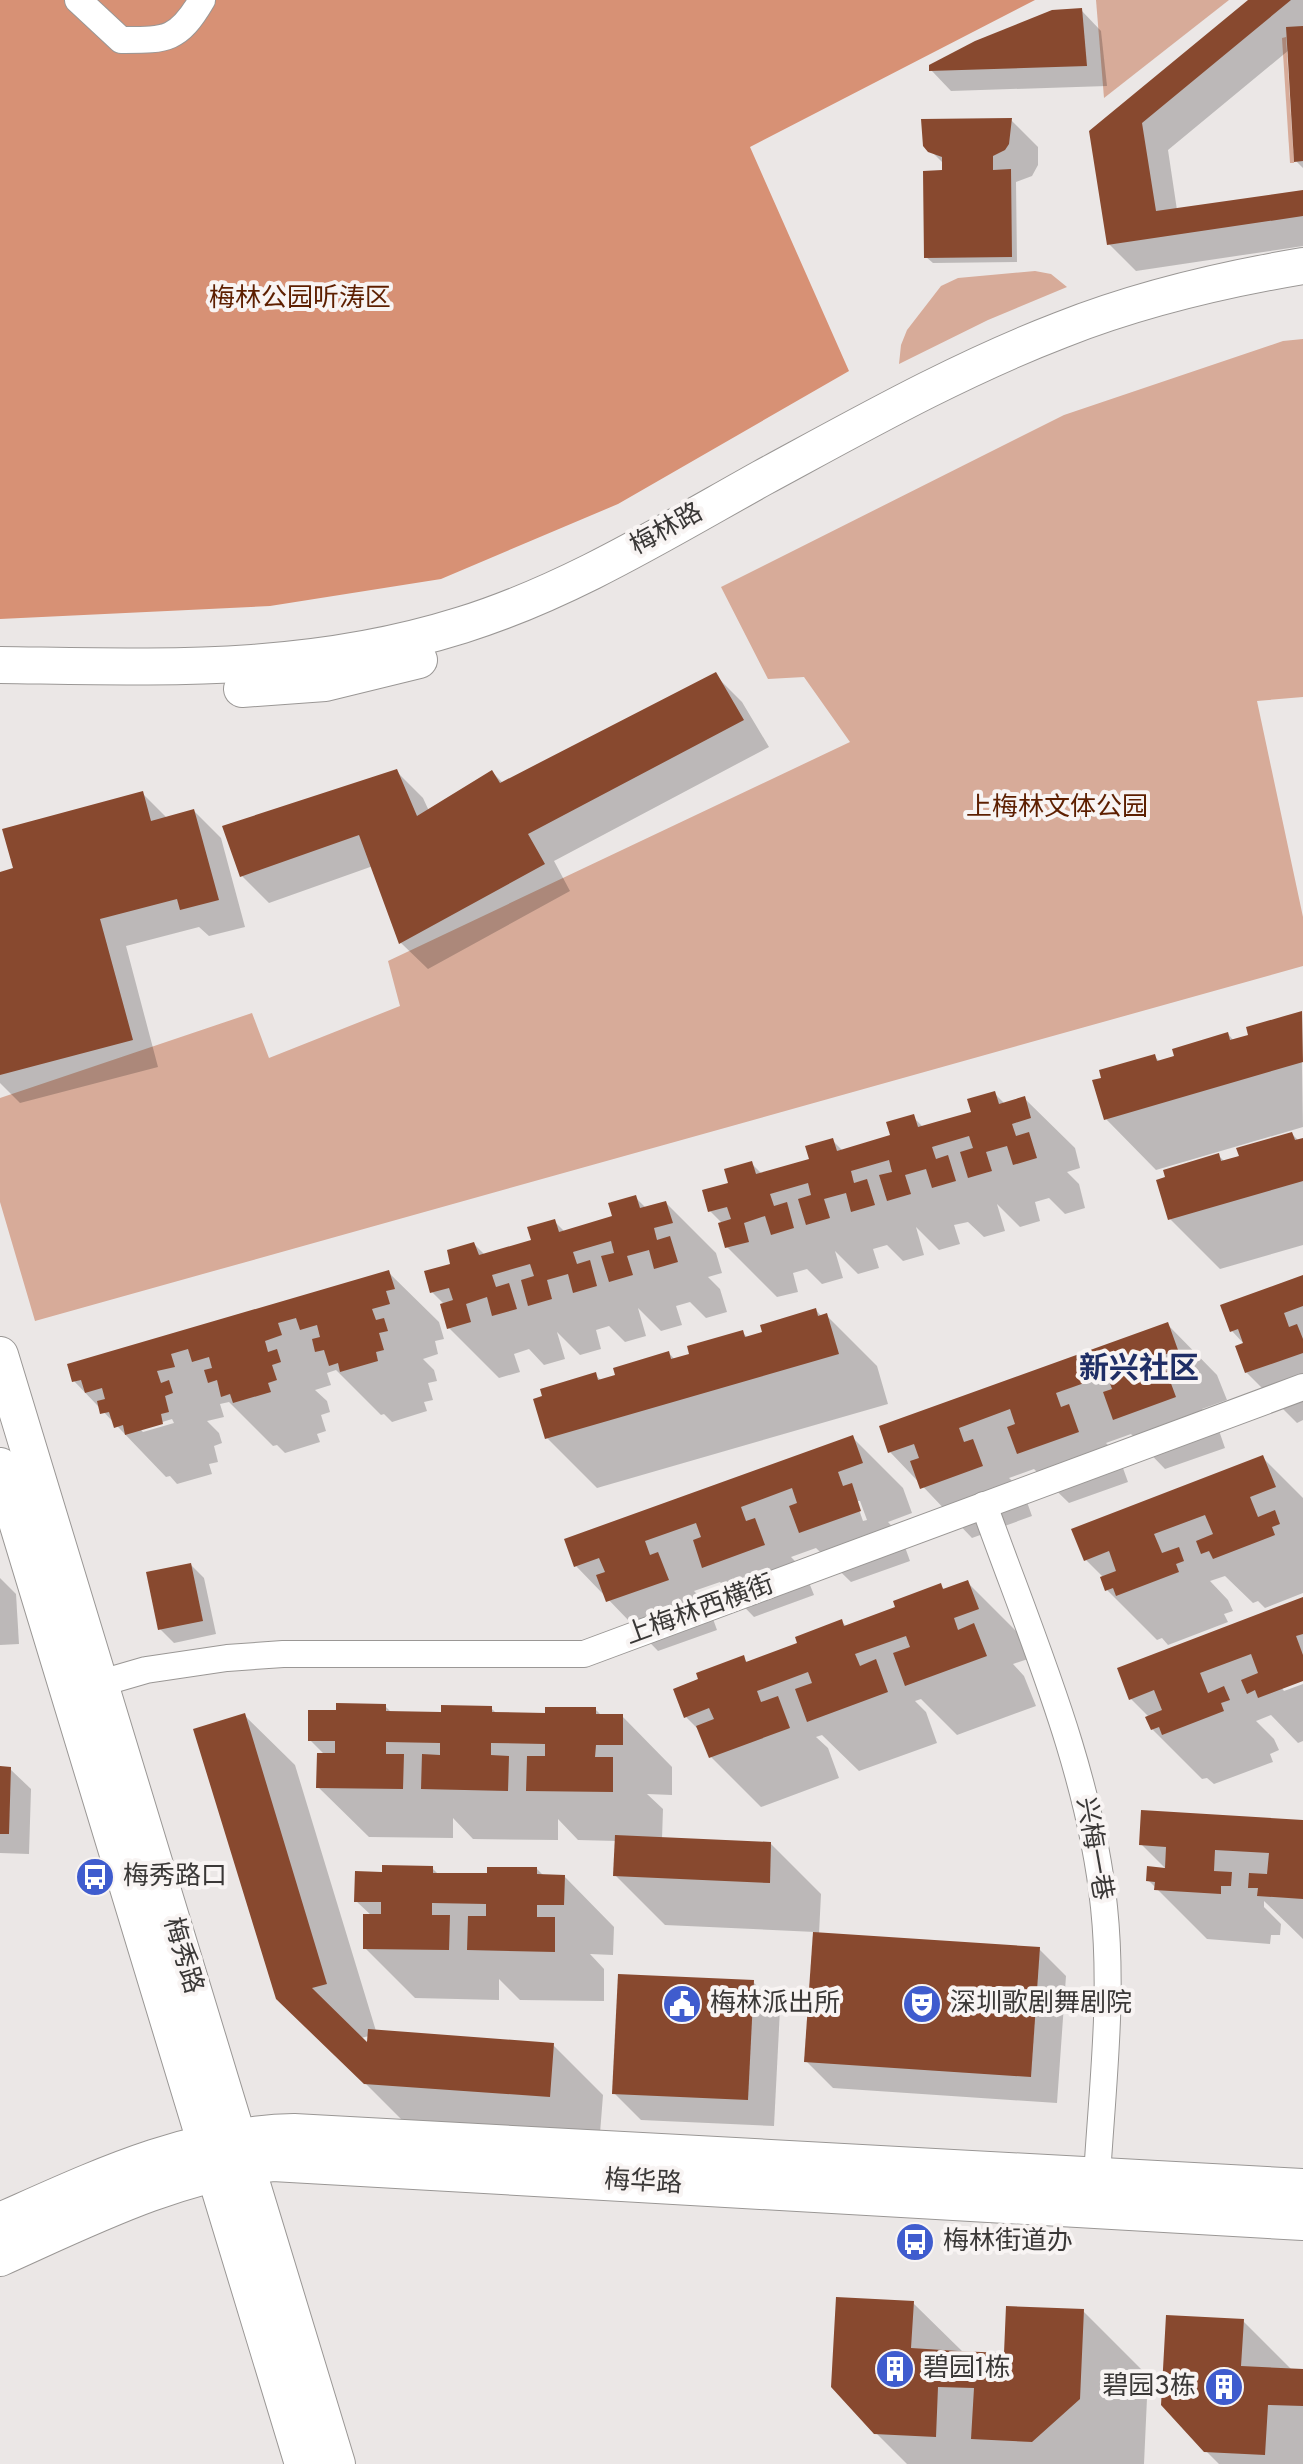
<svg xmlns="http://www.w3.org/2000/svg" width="1303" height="2464" font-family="Overpass,'Noto Sans SC',sans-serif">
<rect width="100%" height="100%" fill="#ebe7e6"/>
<g fill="#d7ab99">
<polygon points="1096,0 1229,0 1104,98"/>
<polygon points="1286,37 1294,163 1290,163 1282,38"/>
<polygon points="1035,271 1051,274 1067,287 988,320 899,364 901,345 907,330 941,286 958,278"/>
<polygon points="1303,339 1303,697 1257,701 1303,917 1303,966 35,1321 0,1202 0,1098 252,1013 269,1058 400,1006 388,961 850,742 804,677 768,679 721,587 1064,415 1283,341"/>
</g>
<polygon fill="#d79175" points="0,0 1035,0 750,147 849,371 618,504 441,579 270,606 0,619"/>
<g fill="#0003" fill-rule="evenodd">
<polygon points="1251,0 1303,0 1303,168 1296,161 1289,50 1168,150 1177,210 1303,192 1303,246 1136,271 1109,244 1092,132"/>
<polygon points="1081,10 1101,31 1107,86 951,91 931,70"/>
<polygon points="1011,120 1038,147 1038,165 1032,176 1016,182 1017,262 933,263 926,257 944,164 925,145"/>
<polygon points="715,675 742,702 769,747 554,861 570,891 428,969 401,943 373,866 269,903 242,876 224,827 396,771 423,798 429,811 492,772 503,783"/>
<polygon points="142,793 167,818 194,811 221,838 245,927 209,936 199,927 126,946 158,1067 20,1103 0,1083 0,874 15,870"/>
<polygon points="1301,1013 1303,1127 1156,1170 1106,1119 1154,1056 1160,1062 1228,1034 1234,1041 1250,1036"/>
<polygon points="994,1093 1005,1104 1024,1098 1075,1148 1080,1168 1067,1172 1079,1184 1085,1208 1065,1214 1049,1198 1035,1202 1040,1221 1020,1227 997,1204 1005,1231 984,1237 968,1222 954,1225 960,1244 939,1250 916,1227 924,1255 903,1261 887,1245 873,1249 879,1268 858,1274 835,1251 843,1278 822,1284 807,1269 793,1273 798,1292 777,1297 727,1247 722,1223 710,1211 731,1184 752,1164 763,1175 811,1161 832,1140 843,1151 892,1137 913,1117 924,1128 973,1113"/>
<polygon points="1292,1134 1299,1141 1303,1140 1303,1245 1220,1269 1170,1219 1219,1156 1225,1162"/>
<polygon points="636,1198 646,1208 666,1203 716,1253 722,1273 708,1277 720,1289 727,1312 706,1318 690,1302 676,1306 682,1325 661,1331 638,1308 646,1336 625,1342 609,1326 596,1330 601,1349 580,1355 557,1332 565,1359 544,1365 529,1349 514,1354 520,1372 499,1378 449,1328 444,1304 432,1292 453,1265 474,1244 485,1255 533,1241 554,1221 565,1232 615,1218"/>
<path d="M388,1272L439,1322L444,1339L435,1341L438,1354L423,1359L434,1370L437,1381L428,1383L433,1400L424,1402L427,1411L392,1422L384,1414L381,1415L336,1370L327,1373L331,1385L315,1390L327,1401L330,1412L321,1415L326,1431L317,1434L320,1442L285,1453L277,1445L273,1446L229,1402L220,1404L224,1417L207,1421L219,1433L222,1443L214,1446L218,1462L209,1464L212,1474L177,1484L170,1476L166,1477L74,1381ZM172,1419L174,1423L143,1432L140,1429Z"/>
<polygon points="1303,1277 1303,1420 1297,1423 1246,1372 1245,1345 1232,1331"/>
<polygon points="816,1310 822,1317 826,1315 877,1366 888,1404 597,1488 547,1438 595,1375 602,1381 669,1353 675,1360 691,1355 742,1332 748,1338"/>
<polygon points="1167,1324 1217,1375 1227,1400 1202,1409 1216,1422 1225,1448 1165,1469 1131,1434 1106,1443 1119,1457 1128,1482 1069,1503 1034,1469 1009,1478 1023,1491 1032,1516 972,1538 890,1452"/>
<path d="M853,1438L903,1488L912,1513L888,1522L901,1536L910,1561L851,1582L816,1548L791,1557L804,1570L814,1595L754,1617L720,1582L694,1591L708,1605L717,1630L658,1651L576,1566ZM856,1501H860L867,1520L863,1521Z"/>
<polygon points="1263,1458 1303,1498 1303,1593 1265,1608 1258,1601 1253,1603 1225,1576 1210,1581 1228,1600 1233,1611 1224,1614 1228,1622 1168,1645 1162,1638 1157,1640 1107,1590 1104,1578 1086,1560"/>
<polygon points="191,1565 204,1578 216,1634 174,1643 160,1629"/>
<polygon points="0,1578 16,1594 19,1644 0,1645"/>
<polygon points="967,1582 1018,1633 1028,1659 1013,1664 1024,1676 1036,1706 957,1735 921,1699 915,1701 926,1712 937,1743 859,1771 822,1735 816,1737 828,1748 839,1778 761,1807 711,1757 701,1732 686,1717 743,1658 748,1663 800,1644 841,1621 847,1627 898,1608 940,1585 945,1590"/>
<polygon points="1303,1599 1303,1679 1281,1687 1284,1691 1303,1684 1303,1741 1298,1743 1271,1715 1256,1721 1274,1739 1279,1750 1270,1754 1273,1762 1214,1784 1207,1778 1202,1779 1152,1729 1149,1717 1131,1699 1119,1669"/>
<polygon points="385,1706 392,1713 443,1714 491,1708 497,1714 547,1715 595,1709 602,1716 622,1716 672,1767 672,1795 647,1794 663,1809 662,1839 771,1844 821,1894 819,1934 1039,1949 1066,1976 1057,2103 833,2088 806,2061 815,1932 665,1925 615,1875 617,1841 578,1840 558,1819 558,1840 473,1839 453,1818 453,1838 369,1837 318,1787 325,1755 310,1740"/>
<path d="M244,1715L295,1765L376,2031L553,2045L603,2095L599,2146L416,2134L325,2043ZM369,2036V2046L361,2038Z"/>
<polygon points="0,1768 10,1769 31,1789 29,1854 0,1853"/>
<polygon points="1303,1822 1303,1939 1264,1901 1264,1907 1281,1924 1280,1935 1271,1935 1270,1944 1207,1939 1148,1880 1167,1870 1141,1844"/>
<polygon points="432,1868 439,1875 489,1875 537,1869 544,1876 564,1876 614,1927 613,1955 590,1954 604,1969 604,2001 520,2000 499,1979 499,2000 415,1998 365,1948 372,1916 356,1901 384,1874"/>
<polygon points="753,1982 780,2009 774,2126 641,2120 614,2093"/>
<polygon points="913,2303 964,2353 1006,2355 1083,2311 1148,2376 1144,2464 907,2464 876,2433"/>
<polygon points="1243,2321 1293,2371 1303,2371 1303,2464 1219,2464 1206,2451"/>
</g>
<g fill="#88492f">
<polygon points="1248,0 1291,0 1142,123 1156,211 1303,190 1303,216 1107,245 1089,131"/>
<polygon points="1082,8 1087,66 929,71 929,65 975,41 1052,10"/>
<polygon points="1303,26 1303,161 1294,162 1286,27"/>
<polygon points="1012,118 1009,144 1005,150 993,156 993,170 1011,169 1012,257 924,258 923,171 942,170 942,157 928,152 923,146 921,119"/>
<polygon points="716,672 744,720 528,834 545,864 399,944 359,835 240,877 222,826 397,769 417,816 492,770 500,783"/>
<polygon points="143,791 151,821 194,809 219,900 180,910 177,899 100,919 133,1040 0,1075 0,872 13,868 2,829"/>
<polygon points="1302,1011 1303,1062 1104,1120 1092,1080 1101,1078 1099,1070 1155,1054 1157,1061 1174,1056 1172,1049 1228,1032 1230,1040 1248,1035 1246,1027"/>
<polygon points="995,1091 999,1104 1025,1096 1031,1118 1012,1124 1016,1136 1029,1132 1037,1158 1013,1165 1007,1146 986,1152 992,1171 968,1178 960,1152 973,1148 969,1136 932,1147 936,1159 948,1155 956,1181 932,1188 926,1169 905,1175 911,1194 887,1201 879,1175 892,1172 889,1160 851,1171 854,1183 867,1179 875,1205 851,1212 846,1193 824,1199 830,1218 806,1225 798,1199 811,1195 808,1183 770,1194 774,1206 787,1202 794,1228 771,1235 765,1216 744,1223 749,1242 725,1248 718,1223 731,1219 727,1207 708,1212 702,1190 728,1183 724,1169 752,1161 756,1174 809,1159 805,1146 833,1138 837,1151 890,1135 886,1122 914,1114 918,1127 971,1112 967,1099"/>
<polygon points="1292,1132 1295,1140 1303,1138 1303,1181 1168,1220 1156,1180 1165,1177 1163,1170 1219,1153 1221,1161 1239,1156 1236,1148"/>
<polygon points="636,1195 640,1208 666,1201 673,1223 654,1228 657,1240 670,1236 678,1262 654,1269 649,1250 627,1256 633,1275 609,1282 601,1256 614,1253 611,1241 573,1252 577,1264 590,1260 597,1286 573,1293 568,1274 547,1280 552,1299 528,1306 521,1280 534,1276 530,1264 492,1275 496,1287 509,1283 517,1309 492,1316 487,1297 466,1304 471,1322 447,1329 440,1304 453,1300 449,1288 430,1293 424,1271 450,1264 447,1250 474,1242 479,1255 531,1240 527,1227 555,1219 559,1232 612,1216 608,1203"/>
<polygon points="389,1270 395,1289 386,1291 390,1304 372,1309 376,1320 384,1318 388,1331 379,1333 384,1350 376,1352 378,1361 340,1372 338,1363 329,1366 324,1350 315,1352 312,1339 320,1337 317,1325 300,1330 296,1318 278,1323 282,1335 265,1341 268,1352 277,1349 281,1362 272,1365 277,1380 268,1383 271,1392 233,1403 230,1394 221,1397 217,1380 208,1383 204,1370 212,1368 209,1357 192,1362 188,1349 171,1354 175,1367 157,1371 161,1383 169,1380 173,1393 165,1396 169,1412 161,1414 163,1424 125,1435 123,1425 114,1428 109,1412 100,1414 97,1401 105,1399 102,1388 85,1393 81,1380 72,1382 67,1364"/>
<polygon points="1303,1275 1303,1306 1284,1313 1289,1327 1297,1324 1303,1339 1303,1353 1245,1373 1235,1346 1243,1343 1238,1329 1230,1332 1220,1305"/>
<polygon points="816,1308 818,1316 827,1313 839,1354 545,1439 533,1399 542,1396 540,1389 596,1372 598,1380 615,1375 613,1368 669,1351 671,1359 689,1354 687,1346 743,1330 745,1337 762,1332 760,1325"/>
<polygon points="1168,1322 1178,1350 1152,1359 1158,1373 1166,1370 1176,1397 1113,1420 1103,1392 1112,1389 1107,1375 1056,1393 1061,1407 1069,1404 1079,1432 1017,1454 1007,1427 1015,1424 1010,1409 959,1428 964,1442 973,1439 983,1466 920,1489 910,1461 919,1458 914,1444 888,1453 879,1426"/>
<polygon points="853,1435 863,1463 838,1472 843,1486 852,1483 861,1511 799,1533 789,1506 797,1503 792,1488 741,1507 746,1521 755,1518 765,1545 702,1568 693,1540 701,1537 696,1523 645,1541 650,1555 658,1552 669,1580 606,1602 596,1575 605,1572 599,1558 574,1567 564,1539"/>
<polygon points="1263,1455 1276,1487 1250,1497 1258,1517 1275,1510 1280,1524 1272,1527 1275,1535 1213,1559 1209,1551 1201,1554 1196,1541 1213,1534 1205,1515 1154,1534 1162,1553 1179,1547 1184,1561 1176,1564 1179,1572 1116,1596 1113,1588 1105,1591 1100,1577 1116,1571 1109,1551 1084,1561 1071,1529"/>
<polygon points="191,1563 203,1621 158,1630 146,1572"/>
<polygon points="968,1580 979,1609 954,1618 958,1630 974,1623 987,1656 905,1686 893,1653 910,1647 906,1636 855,1654 860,1666 876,1659 888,1692 807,1722 795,1689 812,1683 808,1672 757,1691 761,1702 778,1696 790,1728 709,1758 696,1726 714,1719 709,1708 684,1718 673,1689 698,1679 696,1673 744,1655 746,1662 797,1643 795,1637 842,1619 844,1626 895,1607 893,1601 941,1583 943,1589"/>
<polygon points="1303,1597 1303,1634 1296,1636 1303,1655 1303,1681 1258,1698 1255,1690 1247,1694 1241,1680 1258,1673 1251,1654 1200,1673 1208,1693 1224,1686 1230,1700 1221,1703 1224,1711 1162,1735 1159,1727 1151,1730 1145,1717 1162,1710 1154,1690 1129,1700 1117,1668"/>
<polygon points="336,1703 386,1704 386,1711 441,1712 441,1705 492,1706 492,1712 545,1713 545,1707 596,1707 596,1714 623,1714 623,1745 596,1745 595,1757 613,1757 613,1792 526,1791 527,1756 545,1756 545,1744 491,1743 491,1755 509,1756 508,1791 421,1789 422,1754 440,1755 440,1743 386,1742 386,1754 404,1754 403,1789 316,1788 317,1753 335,1753 335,1741 308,1741 308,1710 336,1710"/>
<polygon points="245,1713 327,1984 312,1988 367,2042 368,2029 554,2043 550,2097 364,2084 276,1999 193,1729"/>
<polygon points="0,1766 11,1767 9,1834 0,1834"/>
<polygon points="1141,1810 1303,1820 1303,1899 1257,1896 1258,1888 1248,1888 1249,1873 1267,1874 1269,1853 1215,1850 1214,1871 1232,1872 1231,1886 1221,1886 1221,1894 1154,1890 1155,1882 1146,1881 1147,1866 1165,1868 1166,1847 1139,1845"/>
<polygon points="615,1835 771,1842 770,1883 613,1876"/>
<polygon points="382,1865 433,1866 433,1873 487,1873 487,1867 537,1867 537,1874 565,1875 564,1905 537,1905 537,1917 555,1917 555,1952 467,1950 468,1916 486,1916 486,1904 432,1903 432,1915 450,1915 449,1950 363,1949 363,1914 381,1914 381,1902 354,1902 355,1871 382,1872"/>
<polygon points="813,1932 1040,1947 1031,2077 804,2062"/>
<polygon points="618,1974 754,1980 748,2100 612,2094"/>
<polygon points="836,2297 914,2301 911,2348 958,2351 1004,2353 1006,2306 1084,2309 1080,2399 1032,2442 971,2439 974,2388 938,2387 936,2437 874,2434 831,2387"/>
<polygon points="1166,2315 1244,2319 1241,2366 1303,2369 1303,2406 1268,2405 1265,2455 1204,2452 1161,2405"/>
</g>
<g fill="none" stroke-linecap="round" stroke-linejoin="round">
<g stroke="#9a9795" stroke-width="28">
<g id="street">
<path d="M78,0L121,40C166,40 178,41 202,0"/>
<path d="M984,1505C1030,1634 1090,1769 1104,1907C1114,2001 1101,2098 1096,2193"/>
<polyline points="84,1688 146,1670 227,1658 283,1654 584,1654 1303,1387"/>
</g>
</g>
<g stroke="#9a9795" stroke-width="38">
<g id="secondary">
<path d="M0,665C161,667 306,674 462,625C568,592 665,532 762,478C860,425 957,370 1061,330C1139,299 1220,280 1303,266"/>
<polyline points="242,689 325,683 419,660"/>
<polyline points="0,1355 337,2464"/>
<polyline points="0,1466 303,2464"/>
<path d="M0,2221C95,2179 187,2134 294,2132L1303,2187"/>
<path d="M0,2258C89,2218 175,2174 273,2163L1303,2222"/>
</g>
</g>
<use href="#street" stroke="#fff" stroke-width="26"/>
<use href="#secondary" stroke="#fff" stroke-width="36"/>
</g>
<defs>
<g id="bus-disc" transform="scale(2)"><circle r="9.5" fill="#3f5cce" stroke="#f8f4f3"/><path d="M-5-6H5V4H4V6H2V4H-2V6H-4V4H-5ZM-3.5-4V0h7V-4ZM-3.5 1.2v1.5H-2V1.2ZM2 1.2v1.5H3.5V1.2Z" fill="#fff"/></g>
<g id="civic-disc" transform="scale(2)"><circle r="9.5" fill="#3f5cce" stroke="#f8f4f3"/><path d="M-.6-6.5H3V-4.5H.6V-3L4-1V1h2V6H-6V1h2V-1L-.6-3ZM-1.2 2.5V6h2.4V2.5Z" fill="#fff"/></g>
<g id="theatre-disc" transform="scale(2)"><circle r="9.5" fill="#3f5cce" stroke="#f8f4f3"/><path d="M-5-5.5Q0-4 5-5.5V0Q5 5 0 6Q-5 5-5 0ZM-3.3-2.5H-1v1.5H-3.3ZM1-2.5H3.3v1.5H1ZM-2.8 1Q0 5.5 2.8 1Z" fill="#fff"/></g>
<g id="building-disc" transform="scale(2)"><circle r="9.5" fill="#3f5cce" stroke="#f8f4f3"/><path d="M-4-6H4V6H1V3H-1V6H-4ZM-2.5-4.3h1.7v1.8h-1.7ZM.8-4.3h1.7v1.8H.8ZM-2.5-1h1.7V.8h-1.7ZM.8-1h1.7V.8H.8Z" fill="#fff"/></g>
</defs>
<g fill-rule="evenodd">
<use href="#bus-disc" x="95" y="1877"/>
<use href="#civic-disc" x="682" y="2004"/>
<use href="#theatre-disc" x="922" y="2004"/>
<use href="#bus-disc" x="915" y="2242"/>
<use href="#building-disc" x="895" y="2369"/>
<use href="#building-disc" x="1224" y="2387"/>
</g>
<g text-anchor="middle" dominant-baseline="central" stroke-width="8" stroke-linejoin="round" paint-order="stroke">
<g font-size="26" fill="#5d1f00" stroke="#f8f4f3">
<text x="300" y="299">梅林公园听涛区</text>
<text x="1057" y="808">上梅林文体公园</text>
</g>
<g font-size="26" fill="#3a3837" stroke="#f8f4f3">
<text transform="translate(667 530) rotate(-29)">梅林路</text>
<text transform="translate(700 1611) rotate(-20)">上梅林西横街</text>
<text transform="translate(1093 1849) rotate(80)">兴梅一巷</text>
<text transform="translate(182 1956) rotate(73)">梅秀路</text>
<text transform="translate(643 2183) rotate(3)">梅华路</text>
</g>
<g font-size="26" fill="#3a3837" stroke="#f8f4f3" text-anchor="start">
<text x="123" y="1877">梅秀路口</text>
<text x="710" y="2004">梅林派出所</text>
<text x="950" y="2004">深圳歌剧舞剧院</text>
<text x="943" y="2242">梅林街道办</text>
<text x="923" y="2369">碧园1栋</text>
<text x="1196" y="2387" text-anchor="end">碧园3栋</text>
</g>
<g font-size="30" font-weight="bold" fill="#1f2e66" stroke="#f8f4f3">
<text x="1139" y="1370">新兴社区</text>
</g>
</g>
</svg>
